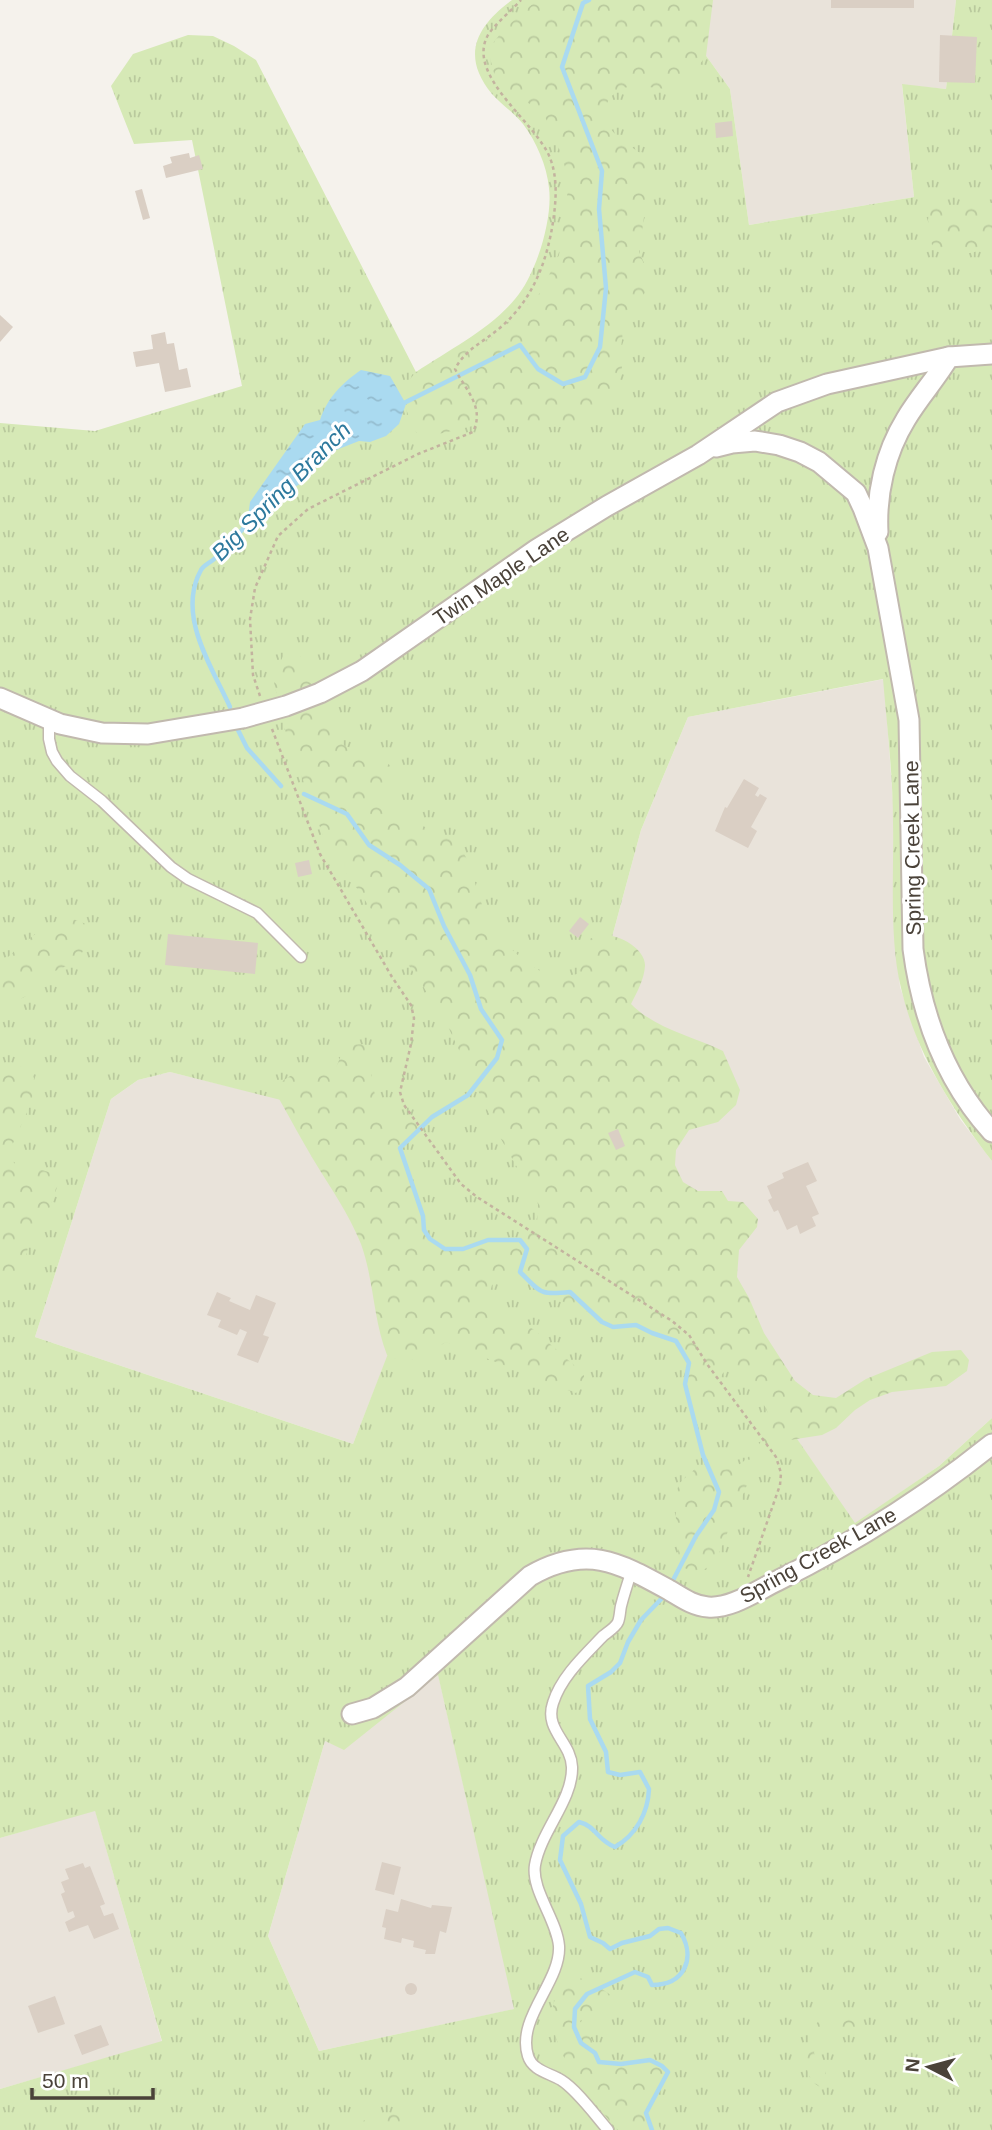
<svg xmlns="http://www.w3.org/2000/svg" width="992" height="2130" font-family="Arial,sans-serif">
<defs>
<pattern id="grass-tufts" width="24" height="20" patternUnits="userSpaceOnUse" patternTransform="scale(1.75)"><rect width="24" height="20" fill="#d6e9b6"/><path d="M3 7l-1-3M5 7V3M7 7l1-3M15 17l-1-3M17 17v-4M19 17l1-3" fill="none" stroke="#b9c99d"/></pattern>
<pattern id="forest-crowns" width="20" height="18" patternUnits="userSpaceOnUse" patternTransform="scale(1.75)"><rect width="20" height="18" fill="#d6e9b6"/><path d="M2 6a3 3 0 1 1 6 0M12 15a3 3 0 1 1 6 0" fill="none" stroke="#b9c99d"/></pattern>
<pattern id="water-ripples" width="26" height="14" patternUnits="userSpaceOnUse" patternTransform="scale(1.75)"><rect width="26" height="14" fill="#aadaf0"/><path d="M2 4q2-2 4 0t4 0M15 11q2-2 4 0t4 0" fill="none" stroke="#94bccf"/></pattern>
</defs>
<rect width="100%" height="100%" fill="#f5f2ec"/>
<g fill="#e9e3da">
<polygon points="666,0 956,0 946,89 902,85 914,197 749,225 730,89"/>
<polygon points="884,679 893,801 895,935 900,987 924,1057 960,1119 992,1161 992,1418 939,1466 855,1524 612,1170 582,1048 641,830 688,717"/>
<polygon points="170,1072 309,1106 409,1302 353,1444 35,1337 111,1099 138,1080"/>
<polygon points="438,1674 515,2009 319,2051 268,1936 325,1741 344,1749"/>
<polygon points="95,1810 162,2042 0,2089 0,1838"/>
</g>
<path fill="url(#grass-tufts)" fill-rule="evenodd" d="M512,0H666L730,89L749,225L914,197L902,84L946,89L956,0H992V1161C952,1109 916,1053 901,988C889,939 894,874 893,823C893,775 887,727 883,679L688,717L641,830L582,1048L612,1170L855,1523L939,1466L992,1418V2130H0V2089L162,2041L95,1811L0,1838V423L95,431L242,386L192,140L134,144L111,86L133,54L188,35L213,36L234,46L256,60L416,372C450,349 489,330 515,299C536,275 553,219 549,188C547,166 536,141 523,124C514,113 501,104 492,94C460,55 477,26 512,0ZM170,1072L309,1107L408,1302L353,1444L35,1337L111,1099L138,1080ZM438,1675L514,2009L319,2051L268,1936L325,1741L344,1750Z"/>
<g fill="url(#forest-crowns)">
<path d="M537,0H713L706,56L684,85L665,89L641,86L620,88C616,92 610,97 608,101C595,128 627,142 641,154C645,158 648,164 651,168L639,252L650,276L649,287L624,322L621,348L623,361L619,384L610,403L577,427L473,426L421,438C408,424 409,409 398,393L416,372L494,337L540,293L559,255L568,189L566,170L555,136L545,117L526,101L506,92L494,73L490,58L493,43L505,28Z"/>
<polygon points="992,203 992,248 961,255 947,254 932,245 928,220 930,207"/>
<path d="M292,645L307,666L327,718L343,745L383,761L393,767L396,782L383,786L378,796L382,806C401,812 409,818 425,827C437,834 449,833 458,844C472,862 475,889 484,909C494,935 531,976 562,977C567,977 573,975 577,974L585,962L583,948L587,940C592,938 598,935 603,935C619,934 646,949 645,966C644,980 637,992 631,1004C656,1029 692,1036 723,1051L740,1090L736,1105L718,1122L689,1130L676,1150L675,1165L683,1182L698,1191H722L728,1201L743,1202L758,1219L757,1227L739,1250L737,1277L749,1298L764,1333L795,1381L813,1395L836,1398L866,1379L932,1352L961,1350L969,1360L967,1371L946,1386L892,1392L870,1400L855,1410L836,1428L822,1435L790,1440L776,1447L751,1475L715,1563L698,1573L679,1566C679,1548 671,1495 680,1483C684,1478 691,1473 696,1468C706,1468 720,1471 729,1469C746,1465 768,1438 769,1420C769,1408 755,1394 753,1380L743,1371L730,1367L723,1373L718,1382L716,1398L706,1407L696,1402L685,1384L689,1363L676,1341L652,1333L636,1325L613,1327L593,1314L546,1295L520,1272L492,1285L488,1300L498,1315L533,1329L584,1374V1386L576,1393L550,1384L446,1342C424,1355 413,1368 387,1355C373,1319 374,1280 361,1244C349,1214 330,1187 313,1159C301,1139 290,1118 278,1097L279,1084C300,1067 310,1068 336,1068L341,1055L348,1045L364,1044C375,1063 367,1109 393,1117C403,1121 414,1121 425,1124L400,1149L423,1216L425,1230L430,1239L445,1248H463L488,1240H520L537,1224L538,1204L501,1139L443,1016L325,841L284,727L273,678L284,654Z"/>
<path d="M62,918L76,920L86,924C85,972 74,957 42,979C33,985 33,990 27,995C23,999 12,1002 7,1004L0,1002V962C11,956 18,948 28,940C38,931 50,925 62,918Z"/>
<polygon points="16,1065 29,1069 34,1078 32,1101 10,1150 14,1163 23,1172 39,1169 61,1176 50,1207 31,1232 23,1272 3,1280 0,1279 0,1070"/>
<path d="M578,1978L589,1980L612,1996L605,2011L594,2012L580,2021L597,2048L599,2062L621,2064L650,2060L662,2066L668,2072C657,2099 646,2100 661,2130H618C591,2100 531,2033 560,1989C564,1984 572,1981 578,1978Z"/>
<path d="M828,2012L846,2014L856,2022V2027C843,2034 832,2029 818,2038L814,2053C822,2066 831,2073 823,2088C794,2079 807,2024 828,2012Z"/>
<path d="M383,2113C402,2115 413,2118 427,2130H349L368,2118Z"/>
</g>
<path fill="url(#water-ripples)" d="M361,370L390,376L406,404L399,424L386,436L370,442L359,441L326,454L308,478L281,497L264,523L247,524L250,502L305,424L320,420C328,397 341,384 361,370Z"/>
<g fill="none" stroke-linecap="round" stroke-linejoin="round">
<g stroke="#aadaf0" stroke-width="4.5">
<polyline points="400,405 520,345 538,369 563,384 585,377 600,347 606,288 599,209 602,171 562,67 583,3 589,0"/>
<path d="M230,707C212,667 176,615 201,570C203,566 209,563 213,560C228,548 237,535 250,521"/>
<polyline points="237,728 247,748 281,786"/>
<path d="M304,794L347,814L369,845L400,865L429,889L444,926L470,975L481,1009L502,1040L497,1058L468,1095L432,1117L400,1148L423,1216L424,1230L430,1239L445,1249H463L488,1240H520L527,1249L520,1272C542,1293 538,1295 570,1292L602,1322L613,1327L636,1325L652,1333L676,1341L689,1363L685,1384L703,1455L719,1492L714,1510L696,1536L671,1584"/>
<path d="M652,2130L646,2113L668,2072L662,2066L650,2060L621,2064L599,2062L595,2053L581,2043L574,2027L575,2009L587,1994L635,1972L648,1977L652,1985C684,1985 696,1959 681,1933L668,1928L659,1929L650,1936L622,1943L610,1949L603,1943L590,1937L581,1904L560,1860L563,1836L579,1822C596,1826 597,1840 615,1847C636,1835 648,1813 649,1789L640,1772L620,1775L608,1772L606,1752L590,1719L588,1686L611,1672L620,1663L628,1642L641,1620L665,1595"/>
</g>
</g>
<g fill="#dacfc4">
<rect x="831" y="0" width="83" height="8"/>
<polygon points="940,35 977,37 975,83 939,82"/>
<polygon points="732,121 733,136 716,138 715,123"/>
<polygon points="189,153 190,158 199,155 203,169 166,178 163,166 172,163 170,157"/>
<polygon points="142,189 150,218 143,220 135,191"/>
<polygon points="0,315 13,327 0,342"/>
<polygon points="165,332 167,344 174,343 179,370 187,368 191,387 165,392 159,363 136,367 133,352 153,349 151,335"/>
<polygon points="744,779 759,788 755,795 758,797 760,794 767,798 751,827 757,831 748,848 715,831 725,807 727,808"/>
<polygon points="309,860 312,874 298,877 295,863"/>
<polygon points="580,917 589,924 578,938 569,931"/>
<polygon points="168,934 258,943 255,974 165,965"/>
<polygon points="618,1129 625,1146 616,1150 608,1133"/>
<polygon points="808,1162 817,1181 806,1186 819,1214 812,1217 816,1226 800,1234 797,1225 787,1230 778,1210 774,1212 768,1200 772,1198 767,1186 784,1178 782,1173"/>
<polygon points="217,1292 231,1298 229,1301 250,1310 256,1295 276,1303 263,1335 269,1337 258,1363 237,1355 247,1332 240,1329 237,1335 218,1327 221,1320 207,1315"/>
<polygon points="382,1862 401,1867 394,1895 375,1890"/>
<polygon points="83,1863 85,1868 90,1866 105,1904 100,1906 104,1916 113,1913 119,1929 94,1939 88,1925 69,1932 65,1922 75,1917 73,1911 68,1913 61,1894 65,1892 61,1882 69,1879 65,1869"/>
<polygon points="401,1899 431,1908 432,1905 452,1907 446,1933 440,1931 435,1954 425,1954 426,1950 413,1947 414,1941 402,1938 401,1943 384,1939 386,1928 382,1927 386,1909 398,1912"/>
<circle cx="411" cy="1989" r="6"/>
<polygon points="55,1996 65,2024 38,2033 28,2006"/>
<polygon points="101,2025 109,2045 82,2055 74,2035"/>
</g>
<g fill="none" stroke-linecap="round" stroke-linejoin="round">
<g stroke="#c1b9ae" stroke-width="13">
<g id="lane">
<polyline points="49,720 49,739 52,752 57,761 70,776 102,801 171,867 188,879 257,913 301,957"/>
<path d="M608,2130C595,2115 577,2090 561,2080C549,2073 532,2070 528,2056C516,2018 561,1982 559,1946C557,1920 531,1890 535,1865C541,1831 573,1800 572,1767C571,1742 544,1730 553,1703C561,1677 584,1656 603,1636C608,1632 616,1627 618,1622C620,1617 620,1610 621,1606C624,1594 628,1582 632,1570"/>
</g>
</g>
<g stroke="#c1b9ae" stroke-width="23">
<g id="street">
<path d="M716,447L732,443L755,441L779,445L800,452L819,462L856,493L863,508L878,548L909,720L913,949C922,1017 945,1080 992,1132"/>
<path d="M878,532C876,494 885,453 906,419C919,397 936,379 949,357"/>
<polyline points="0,698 60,724 102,733 148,734 243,718 286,706 320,693 362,671 537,549 607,506 698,455 777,402 827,384 949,357 992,354"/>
<path d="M352,1714L373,1708L407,1687L530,1576C586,1544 618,1562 669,1590C681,1597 693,1606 708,1607C731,1609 756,1591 777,1581C853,1543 925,1498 992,1444"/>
</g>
</g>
<g stroke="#c3b39f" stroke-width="2.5" stroke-dasharray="3.5 3.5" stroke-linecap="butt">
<path d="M260,696L253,675L250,619L255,588L278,536L308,509L418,454L473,432C485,407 466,391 455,369C466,348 486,341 502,326C533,299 547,261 553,222C556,202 558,178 550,158C537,123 465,76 488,35C494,25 512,10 521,0"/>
<polyline points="272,729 320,854 392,977 411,1005 414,1018 411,1044 400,1092 404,1105 461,1184 477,1197 672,1321 689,1335 707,1364 776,1457 781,1473 780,1485 748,1577"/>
</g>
<use href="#lane" stroke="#fff" stroke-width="10"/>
<use href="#street" stroke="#fff" stroke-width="19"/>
</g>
<g text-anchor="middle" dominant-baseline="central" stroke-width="6" stroke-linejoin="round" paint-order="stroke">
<g font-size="21" fill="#4a4239" stroke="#fff">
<text transform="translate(501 576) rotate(-34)">Twin Maple Lane</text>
<text transform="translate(912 848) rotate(-91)">Spring Creek Lane</text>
<text transform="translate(818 1555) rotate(-29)">Spring Creek Lane</text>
</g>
<g font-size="23" font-style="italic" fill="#2d799d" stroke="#fff">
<text transform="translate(281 491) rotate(-45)">Big Spring Branch</text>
</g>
</g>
<g transform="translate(929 2067) rotate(276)" stroke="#ffffff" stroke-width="5" paint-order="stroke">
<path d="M0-5L12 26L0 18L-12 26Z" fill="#4a4239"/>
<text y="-10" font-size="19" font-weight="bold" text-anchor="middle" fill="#4a4239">N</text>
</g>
<path d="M32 2088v10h121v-10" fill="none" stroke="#4a4239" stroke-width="3.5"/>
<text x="42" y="2088" font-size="21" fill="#4a4239" stroke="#ffffff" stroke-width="5" paint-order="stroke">50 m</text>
</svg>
